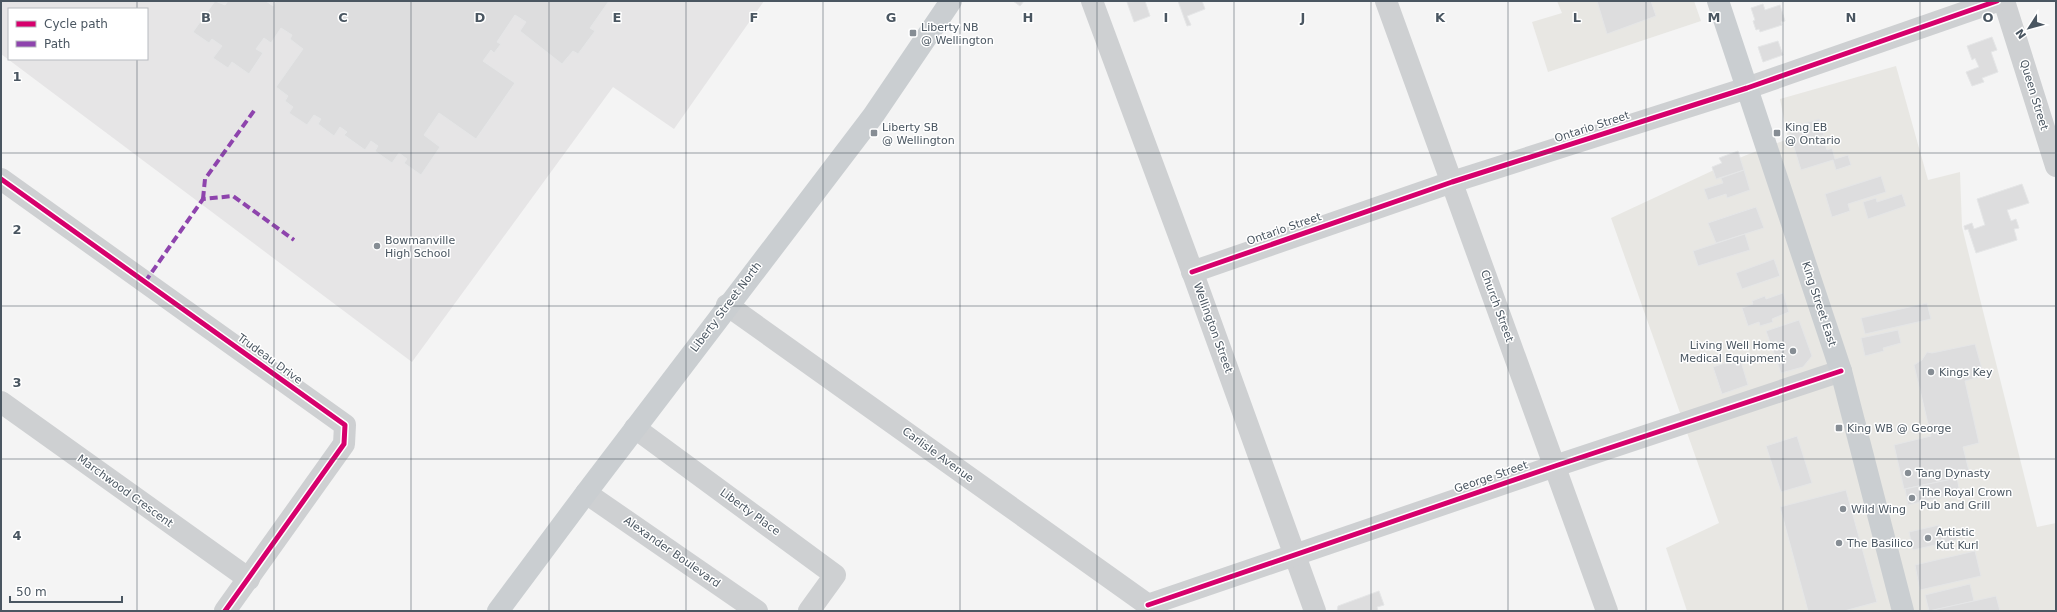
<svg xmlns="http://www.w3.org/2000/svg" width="2057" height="612" font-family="'DejaVu Sans',sans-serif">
<rect width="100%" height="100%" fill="#f4f4f4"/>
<g fill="#e8e7e3">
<polygon points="1557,1 1694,1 1701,21 1548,72 1532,22 1562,13"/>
<polygon points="1896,66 1928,180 1960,172 1962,227 2037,527 2056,523 2056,611 1687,611 1666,548 1719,523 1611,218 1744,156 1788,139 1780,99"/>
</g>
<path fill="#e6e5e6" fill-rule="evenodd" d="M1,1H764L674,129L613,87L412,362L1,54ZM9,9H147V59H9Z"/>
<g fill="#ddddde" stroke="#e5e6e7">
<polygon points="215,1 225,5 228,1 266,1 273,6 276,1 609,1 590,28 595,31 578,54 573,51 562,64 520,31 526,22 515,15 497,42 501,44 494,53 491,50 483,61 515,83 476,139 439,113 424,135 440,147 421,175 404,163 407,159 399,153 392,163 375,151 378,146 371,141 365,150 344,135 347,132 340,127 334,136 318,124 321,119 314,115 307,125 289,113 293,107 285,101 288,96 276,87 303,49 290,39 292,35 281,28 271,43 264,38 256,49 263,53 249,74 232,62 228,68 213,58 222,46 212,39 209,43 193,32"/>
<polygon points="1013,1 1024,1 1020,6"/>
<polygon points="1145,1 1150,16 1134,22 1127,2"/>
<polygon points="1178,1 1202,1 1205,9 1187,16 1191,25 1187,26"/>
<polygon points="1597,1 1651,1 1656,16 1607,34"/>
<polygon points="1763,4 1765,10 1780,5 1785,21 1781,22 1782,25 1760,32 1759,29 1756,30 1753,21 1755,20 1751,8"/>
<polygon points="1992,37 1997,50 1991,52 1998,72 1982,78 1984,82 1972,86 1966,72 1979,67 1975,58 1972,60 1967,46"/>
<polygon points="1778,41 1783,55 1763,62 1758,47"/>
<polygon points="1819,119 1824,135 1813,138 1813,141 1823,138 1827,150 1832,148 1835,159 1848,155 1851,165 1836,170 1833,160 1801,170 1788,128"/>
<polygon points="1738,151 1744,170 1716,179 1712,167 1722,163 1719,158"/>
<polygon points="1744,170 1750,190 1727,198 1726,194 1708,200 1704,189 1723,183 1721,178"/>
<polygon points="1881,176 1886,192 1848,204 1850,211 1832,217 1825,194"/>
<polygon points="2022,184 2029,203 2007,210 2011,221 2016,219 2019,228 2014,229 2017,240 1976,253 1968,229 1965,230 1964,226 1972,223 1974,229 1985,225 1977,199"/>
<polygon points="1902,194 1906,206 1868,219 1863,202 1876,198 1877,202"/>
<polygon points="1756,207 1764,228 1716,243 1708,223"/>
<polygon points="1745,234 1750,250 1698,266 1693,251"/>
<polygon points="1774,259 1780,276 1742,289 1736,273"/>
<polygon points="1783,293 1789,312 1772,319 1773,322 1760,326 1759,322 1748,326 1742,308 1753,304 1752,301 1765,296 1766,299"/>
<polygon points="1927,303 1931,319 1865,334 1861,318"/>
<polygon points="1799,320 1812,356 1803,367 1781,373 1766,331"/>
<polygon points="1898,330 1901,343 1883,348 1884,351 1865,356 1861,338"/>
<polygon points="1975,344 1984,376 1965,381 1979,443 1963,447 1970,475 1904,489 1894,445 1931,436 1914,365 1922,360 1927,352 1932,353"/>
<polygon points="1740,358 1748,385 1722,394 1713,367"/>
<polygon points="1797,436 1812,483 1781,492 1766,446"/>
<polygon points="1957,478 1960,493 1908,505 1905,489"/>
<polygon points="1846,490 1877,602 1844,611 1808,611 1780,507"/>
<polygon points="1939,525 1941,532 1954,529 1957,540 1913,550 1909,532"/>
<polygon points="1975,551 1981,576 1920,590 1915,565"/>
<polygon points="1970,584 1974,601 1929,611 1925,595"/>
<polygon points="1379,591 1384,605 1377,607 1378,611 1337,611 1338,606"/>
<polygon points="1996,596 2000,611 1929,611 1974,601"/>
</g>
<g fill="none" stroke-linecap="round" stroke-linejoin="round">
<g stroke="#ced0d2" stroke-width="22">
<polyline points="1092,1 1187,257 1315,611"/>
<polyline points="1386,1 1607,611"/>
<polyline points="2004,1 2056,166"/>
<polyline points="1,179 345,425 344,444 225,611"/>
<polyline points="1192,272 1452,182 1747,88 1997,1"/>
<polyline points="727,305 1148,605"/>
<polyline points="1,402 249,579"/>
<polyline points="635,428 835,575 809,611"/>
<polyline points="586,493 757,611"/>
<polyline points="1148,605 1555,466 1841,371"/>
</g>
<g stroke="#caced1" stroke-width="22">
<polyline points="1718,1 1841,371 1903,611"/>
<polyline points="498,611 586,493 873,116 951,1"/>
</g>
<g stroke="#8e44ad" stroke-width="4" stroke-dasharray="8 4" stroke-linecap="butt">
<polyline points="203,199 205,179 256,108"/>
<polyline points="145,282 203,199 233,196 294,240"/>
</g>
<g stroke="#fff" stroke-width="8">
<g id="cycleway">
<polyline points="1,179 345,425 344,444 225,611"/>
<polyline points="1192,272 1452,182 1747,88 1997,1"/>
<polyline points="1148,605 1555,466 1841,371"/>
</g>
</g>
<use href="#cycleway" stroke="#d6006c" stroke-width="5"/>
</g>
<path fill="none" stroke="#4a5661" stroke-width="1" stroke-opacity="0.55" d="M137,1V9M274,1V611M411,1V611M549,1V611M686,1V611M823,1V611M960,1V611M1097,1V611M1234,1V611M1371,1V611M1508,1V611M1646,1V611M1783,1V611M1920,1V611M137,59V611M1,153H2056M1,306H2056M1,459H2056"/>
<g fill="#868d94" stroke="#fff" stroke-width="1.5">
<rect x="909" y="29" width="8" height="8" rx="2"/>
<rect x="870" y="129" width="8" height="8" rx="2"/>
<rect x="1773" y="129" width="8" height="8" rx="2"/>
<circle cx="377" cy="246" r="4"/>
<circle cx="1793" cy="351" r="4"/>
<circle cx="1931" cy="372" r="4"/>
<rect x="1835" y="424" width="8" height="8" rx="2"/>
<circle cx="1908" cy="473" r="4"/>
<circle cx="1912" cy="498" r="4"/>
<circle cx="1843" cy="509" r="4"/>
<circle cx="1928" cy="538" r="4"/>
<circle cx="1839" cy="543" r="4"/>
</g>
<g text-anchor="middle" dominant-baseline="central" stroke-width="3" stroke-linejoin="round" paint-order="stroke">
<g font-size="11" fill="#4a5661" stroke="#fff" text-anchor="start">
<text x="921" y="27">Liberty NB<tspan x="921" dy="13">@ Wellington</tspan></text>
<text x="882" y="127">Liberty SB<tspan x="882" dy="13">@ Wellington</tspan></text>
<text x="1785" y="127">King EB<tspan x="1785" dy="13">@ Ontario</tspan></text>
<text x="385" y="240">Bowmanville<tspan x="385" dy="13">High School</tspan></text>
<text x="1785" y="345" text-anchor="end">Living Well Home<tspan x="1785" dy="13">Medical Equipment</tspan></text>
<text x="1939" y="372">Kings Key</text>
<text x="1847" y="428">King WB @ George</text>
<text x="1916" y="473">Tang Dynasty</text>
<text x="1920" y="492">The Royal Crown<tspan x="1920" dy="13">Pub and Grill</tspan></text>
<text x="1851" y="509">Wild Wing</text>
<text x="1936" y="532">Artistic<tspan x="1936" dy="13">Kut Kurl</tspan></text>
<text x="1847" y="543">The Basilico</text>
</g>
<g font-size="11" fill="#4a5661" stroke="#fff">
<text transform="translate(2034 95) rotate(73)">Queen Street</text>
<text transform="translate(1592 127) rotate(-18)">Ontario Street</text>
<text transform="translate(1284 229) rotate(-19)">Ontario Street</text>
<text transform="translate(1819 304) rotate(72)">King Street East</text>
<text transform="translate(1497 306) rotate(70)">Church Street</text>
<text transform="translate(726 307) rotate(-53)">Liberty Street North</text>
<text transform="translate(1213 328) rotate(70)">Wellington Street</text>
<text transform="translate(270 359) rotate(36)">Trudeau Drive</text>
<text transform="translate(938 455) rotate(36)">Carlisle Avenue</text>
<text transform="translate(1491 477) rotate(-19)">George Street</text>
<text transform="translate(125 491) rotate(36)">Marchwood Crescent</text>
<text transform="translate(750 512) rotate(36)">Liberty Place</text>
<text transform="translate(672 552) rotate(35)">Alexander Boulevard</text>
</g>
</g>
<g font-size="13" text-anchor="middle" font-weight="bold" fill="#4a5661" stroke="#fff" stroke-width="3" stroke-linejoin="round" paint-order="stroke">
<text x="206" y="22">B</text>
<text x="343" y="22">C</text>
<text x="480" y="22">D</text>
<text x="617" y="22">E</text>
<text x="754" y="22">F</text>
<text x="891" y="22">G</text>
<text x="1028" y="22">H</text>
<text x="1166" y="22">I</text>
<text x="1303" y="22">J</text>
<text x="1440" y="22">K</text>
<text x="1577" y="22">L</text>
<text x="1714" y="22">M</text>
<text x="1851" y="22">N</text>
<text x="1988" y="22">O</text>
<text x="17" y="81">1</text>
<text x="17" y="234">2</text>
<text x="17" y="387">3</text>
<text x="17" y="540">4</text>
</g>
<rect width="2057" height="612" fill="none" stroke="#4a5661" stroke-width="4"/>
<rect x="8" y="8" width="140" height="52" fill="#ffffff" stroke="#b7bbc0"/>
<rect x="16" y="21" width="20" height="6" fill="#d6006c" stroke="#b7bbc0"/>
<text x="44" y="28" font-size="12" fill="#4a5661">Cycle path</text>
<rect x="16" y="41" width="20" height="6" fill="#8e44ad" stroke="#b7bbc0"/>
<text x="44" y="48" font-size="12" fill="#4a5661">Path</text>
<g transform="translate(2029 28) rotate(234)" stroke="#ffffff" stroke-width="3" paint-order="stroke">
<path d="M0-3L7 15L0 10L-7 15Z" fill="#4a5661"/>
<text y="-6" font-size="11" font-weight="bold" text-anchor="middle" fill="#4a5661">N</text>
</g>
<path d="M10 596v6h112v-6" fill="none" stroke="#4a5661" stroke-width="2"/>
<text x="16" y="596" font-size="12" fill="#4a5661" stroke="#ffffff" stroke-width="3" paint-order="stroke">50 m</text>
</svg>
